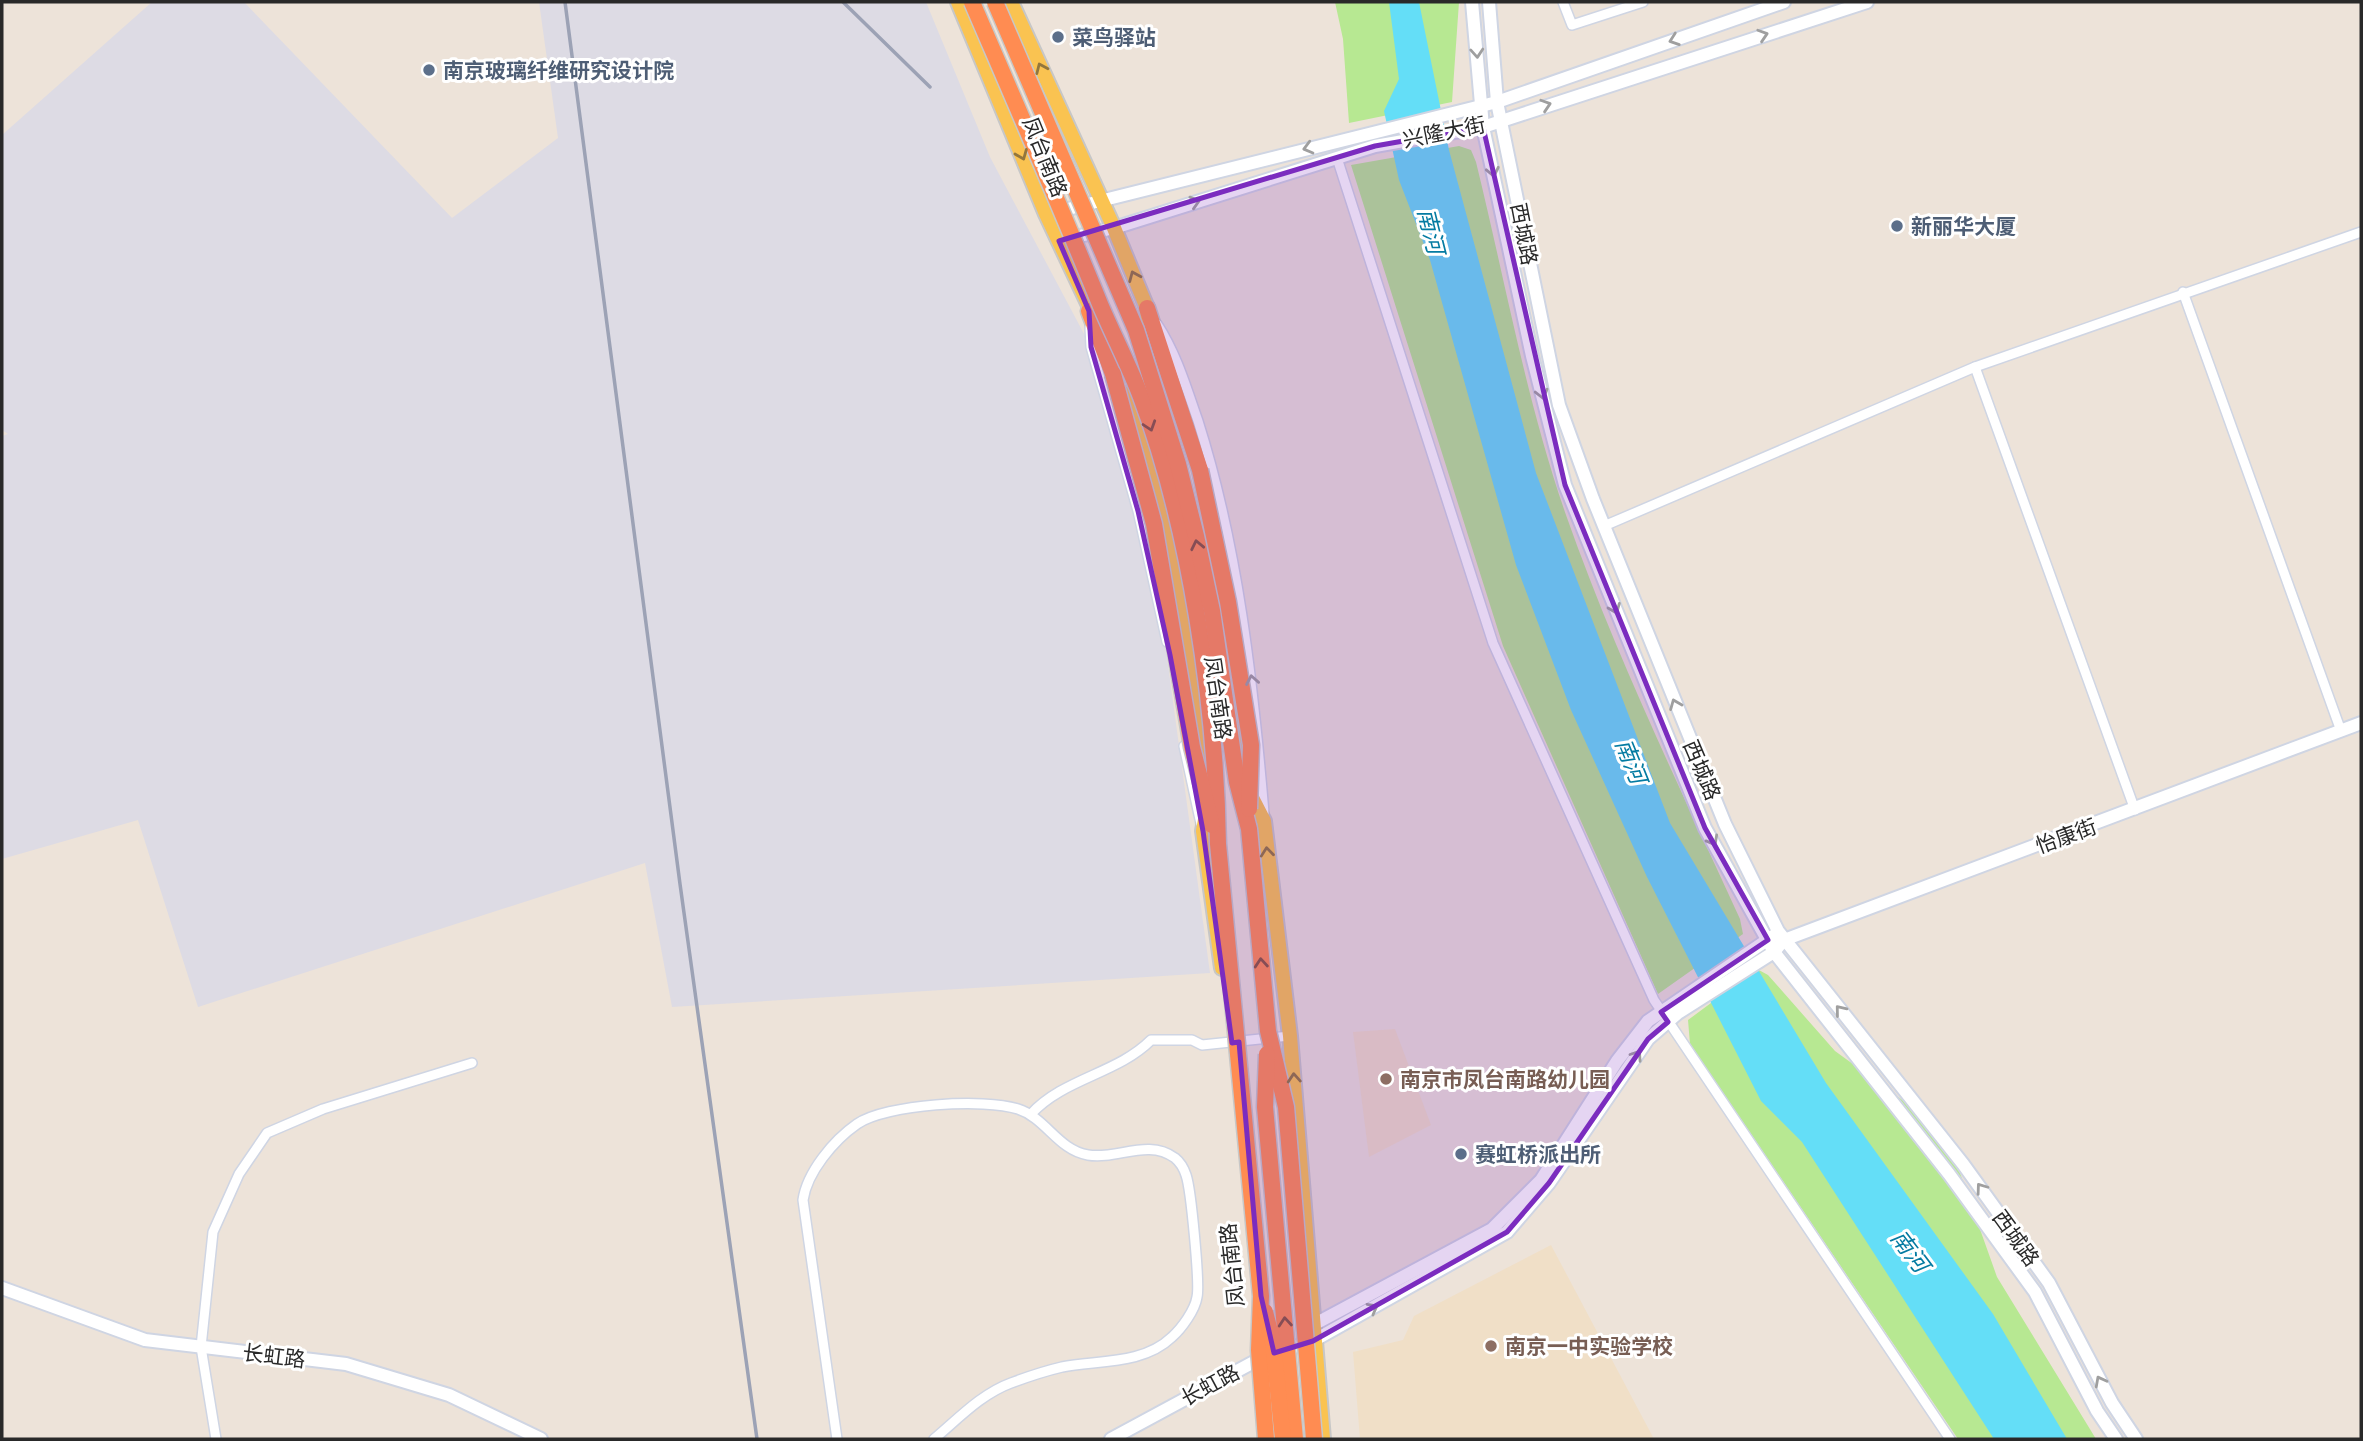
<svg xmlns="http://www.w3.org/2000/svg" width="2363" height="1441" font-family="Figtree,'Noto Sans SC',sans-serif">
<rect width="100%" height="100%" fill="#ede3d9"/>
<polygon fill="#dddbe4" points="152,2 244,2 452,218 558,138 539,2 926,2 990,157 1091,347 1138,511 1162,621 1210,973 672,1007 645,863 198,1007 138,820 2,859 2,436 8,434 2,430 2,135"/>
<g fill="#f0dfc7">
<polygon points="1395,1029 1431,1125 1369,1157 1353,1032"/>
<polygon points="1551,1245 1654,1439 1360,1439 1353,1352 1403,1340 1414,1316"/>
</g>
<g fill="#b7e892">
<polygon points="1335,2 1459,2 1452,102 1349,123 1343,39"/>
<path d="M1459,146L1471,150L1476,162C1505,280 1526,400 1566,515C1615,654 1679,786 1740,919L1743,934L1658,994L1503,646L1351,165Z"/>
<polygon points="1757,969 1768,975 1835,1051 1945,1131 1997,1277 2096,1439 1958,1439 1690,1044 1688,1020"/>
</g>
<polygon fill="#64def7" points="1389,2 1419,2 1449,150 1536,473 1670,823 1826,1083 1993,1314 2067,1439 1994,1439 1802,1142 1761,1101 1647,877 1571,710 1516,565 1430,260 1399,180 1384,111 1399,79"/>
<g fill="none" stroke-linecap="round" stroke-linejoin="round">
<g stroke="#cfd5e3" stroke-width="12">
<g id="street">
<polyline points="1563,2 1572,25 1643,2"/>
<polyline points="1337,158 1493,643 1654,1000 1950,1439"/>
<polyline points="2183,292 2341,731"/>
<path d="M1157,324C1177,355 1186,387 1198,421C1238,547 1253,682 1264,813"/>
<polyline points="1090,327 1091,347 1138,511 1167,642"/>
<polyline points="1975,367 2135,810"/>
<polyline points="1604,526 1975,367 2361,232"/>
<polyline points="1184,746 1201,824"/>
<path d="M1031,1114C1064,1078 1117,1074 1151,1040H1192L1202,1045L1290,1036"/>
<polyline points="216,1439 201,1347 213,1232 239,1174 267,1133 323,1109 472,1063"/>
<path d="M837,1439L803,1200C807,1172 834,1140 857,1124C886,1104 985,1098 1018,1109C1046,1118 1058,1150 1088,1155C1117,1160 1148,1138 1175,1158C1180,1162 1184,1169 1186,1175C1191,1189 1200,1284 1197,1297C1195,1310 1182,1328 1172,1337C1143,1365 1097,1360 1062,1367C1045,1371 1027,1377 1011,1383C981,1394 958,1419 934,1439"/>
</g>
</g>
<g stroke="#cfd5e3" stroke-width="16">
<g id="secondary">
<polyline points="1472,2 1483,127 1532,356 1565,485 1705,828 1774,952 1949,1174 2035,1292 2097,1411 2116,1439"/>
<polyline points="1489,2 1497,102 1559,405 1593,499 1725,824 1778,931 1963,1164 2049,1283 2112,1403 2136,1439"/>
<polyline points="1056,212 1497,102 1784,2"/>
<polyline points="1067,239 1114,228 1375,146 1483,127 1867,2"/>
<polyline points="2,1288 145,1340 346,1364 449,1395 541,1439"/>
<polyline points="1313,1325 1492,1229 1541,1180 1617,1061 1648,1021 1773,936"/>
<polyline points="1111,1439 1263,1357 1313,1341 1507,1232 1549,1183 1648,1039 1678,1013 1774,952 1784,940 2361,723"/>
</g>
</g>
<g stroke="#c7c7c7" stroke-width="18">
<g id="primary">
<polyline points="958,2 1046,214 1095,318"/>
<polyline points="1011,2 1114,228 1147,308 1148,319"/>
<polyline points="1126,394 1168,536 1186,620 1209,777"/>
<polyline points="1218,589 1246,786 1264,821 1290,1036 1323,1439"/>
<polyline points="1207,808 1203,831 1222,968"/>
</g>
</g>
<g stroke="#c7c7c7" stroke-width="19">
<g id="highway">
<polyline points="1147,308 1200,470"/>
<polyline points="1089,311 1113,374"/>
</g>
</g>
<use href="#street" stroke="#fff" stroke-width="9"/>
<use href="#secondary" stroke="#fff" stroke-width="12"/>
<use href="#primary" stroke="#fac351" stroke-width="14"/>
<use href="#highway" stroke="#ff8c52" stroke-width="16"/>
<g stroke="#9ca2b5" stroke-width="3.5">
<polyline points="565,2 680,884 757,1439"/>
<polyline points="843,2 930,87"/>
</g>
<g stroke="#c7c7c7" stroke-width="19" stroke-linecap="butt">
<g id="highway-bridge">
<path d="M972,2C1015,102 1059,203 1100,304C1113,335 1129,365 1141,397C1190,527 1216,705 1218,844L1261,1296L1259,1350L1266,1439"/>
<polyline points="995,2 1136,330 1178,464 1196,536 1212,611 1237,782 1249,829 1268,1031 1286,1107 1314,1439"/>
<polyline points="1113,374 1154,524 1192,747 1212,825"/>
<polyline points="1200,470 1228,602 1251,745 1249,809"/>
<polyline points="1267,1054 1265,1107 1295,1439"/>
<polyline points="1265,1312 1273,1343 1283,1439"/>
</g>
</g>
<use href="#highway-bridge" stroke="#ff8c52" stroke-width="16"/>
</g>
<defs><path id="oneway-chevron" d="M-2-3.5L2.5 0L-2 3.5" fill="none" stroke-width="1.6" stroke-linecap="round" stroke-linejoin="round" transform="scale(1.75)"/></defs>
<g stroke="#9f9f9f">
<use href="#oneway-chevron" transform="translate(1763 35) rotate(-18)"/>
<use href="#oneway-chevron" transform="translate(1674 40) rotate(161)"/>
<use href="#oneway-chevron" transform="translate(1477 53) rotate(86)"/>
<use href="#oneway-chevron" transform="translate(1546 105) rotate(-18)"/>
<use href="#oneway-chevron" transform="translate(1308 148) rotate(165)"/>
<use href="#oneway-chevron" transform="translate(1493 172) rotate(78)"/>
<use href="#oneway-chevron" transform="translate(1195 202) rotate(-17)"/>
<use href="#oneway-chevron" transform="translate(1542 394) rotate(76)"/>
<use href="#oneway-chevron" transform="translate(1615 609) rotate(68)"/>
<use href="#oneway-chevron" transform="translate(1252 680) rotate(-100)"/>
<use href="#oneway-chevron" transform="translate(1675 704) rotate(-112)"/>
<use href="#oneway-chevron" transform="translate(1713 841) rotate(61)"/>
<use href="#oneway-chevron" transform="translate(1840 1010) rotate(-129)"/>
<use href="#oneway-chevron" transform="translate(1637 1055) rotate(-56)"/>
<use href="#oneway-chevron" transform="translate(1981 1188) rotate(-126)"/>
<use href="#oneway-chevron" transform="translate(1373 1308) rotate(-29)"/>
<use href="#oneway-chevron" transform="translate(2100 1381) rotate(-118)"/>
</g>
<g stroke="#92763d">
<use href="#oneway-chevron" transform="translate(1041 68) rotate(-114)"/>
<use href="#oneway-chevron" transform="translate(1022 155) rotate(68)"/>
<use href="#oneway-chevron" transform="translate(1134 276) rotate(-113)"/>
<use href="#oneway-chevron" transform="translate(1267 852) rotate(-96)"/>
<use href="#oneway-chevron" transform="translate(1294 1078) rotate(-94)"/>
</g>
<g stroke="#89563b">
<use href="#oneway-chevron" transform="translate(1150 426) rotate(72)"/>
<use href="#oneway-chevron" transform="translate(1197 545) rotate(-102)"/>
<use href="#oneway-chevron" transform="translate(1261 963) rotate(-95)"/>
<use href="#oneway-chevron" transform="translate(1285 1322) rotate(-95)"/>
</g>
<path fill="#7b2cbf" fill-opacity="0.2" stroke="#7b2cbf" stroke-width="5" stroke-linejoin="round" d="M1483,127L1565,485L1705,828L1768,940L1661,1012L1668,1022L1648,1039L1549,1183L1507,1232L1313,1341L1274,1353L1261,1296L1239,1042L1232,1043L1203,831L1170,655L1138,511L1091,347L1089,311L1059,241L1375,146Z"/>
<g fill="#5c6f8a" stroke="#fff" stroke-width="2.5">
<circle cx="1058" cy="37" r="7"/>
<circle cx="429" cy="70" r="7"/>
<circle cx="1897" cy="226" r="7"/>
<circle cx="1461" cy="1154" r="7"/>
</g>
<g fill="#8d6e63" stroke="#fff" stroke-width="2.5">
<circle cx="1386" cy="1079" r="7"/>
<circle cx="1491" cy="1346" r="7"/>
</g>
<g text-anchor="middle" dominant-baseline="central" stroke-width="6" stroke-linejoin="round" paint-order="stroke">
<g font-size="21" font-weight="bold" fill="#4e5e75" stroke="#fff" text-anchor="start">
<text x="1072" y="37">菜鸟驿站</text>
<text x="443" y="70">南京玻璃纤维研究设计院</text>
<text x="1911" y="226">新丽华大厦</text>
<text x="1475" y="1154">赛虹桥派出所</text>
</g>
<g font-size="21" fill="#292929" stroke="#fff">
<text transform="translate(1444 132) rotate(-11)">兴隆大街</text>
<text transform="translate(1045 157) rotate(68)">凤台南路</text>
<text transform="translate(1524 234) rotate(79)">西城路</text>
<text transform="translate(1218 698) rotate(82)">凤台南路</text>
<text transform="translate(1702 770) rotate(67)">西城路</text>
<text transform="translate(2066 836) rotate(-20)">怡康街</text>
<text transform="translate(2016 1238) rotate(54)">西城路</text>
<text transform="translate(1232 1265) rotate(-96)">凤台南路</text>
<text transform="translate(274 1356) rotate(7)">长虹路</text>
<text transform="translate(1210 1385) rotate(-28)">长虹路</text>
</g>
<g font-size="21" font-weight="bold" fill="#785e54" stroke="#fff" text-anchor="start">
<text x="1400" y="1079">南京市凤台南路幼儿园</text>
<text x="1505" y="1346">南京一中实验学校</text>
</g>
<g font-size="23" font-style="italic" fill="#047ba2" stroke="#fff">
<text transform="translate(1431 231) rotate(76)">南河</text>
<text transform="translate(1631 761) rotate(68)">南河</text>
<text transform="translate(1910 1251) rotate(53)">南河</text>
</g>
</g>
<rect width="2363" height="1441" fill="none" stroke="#292929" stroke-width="7"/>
</svg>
